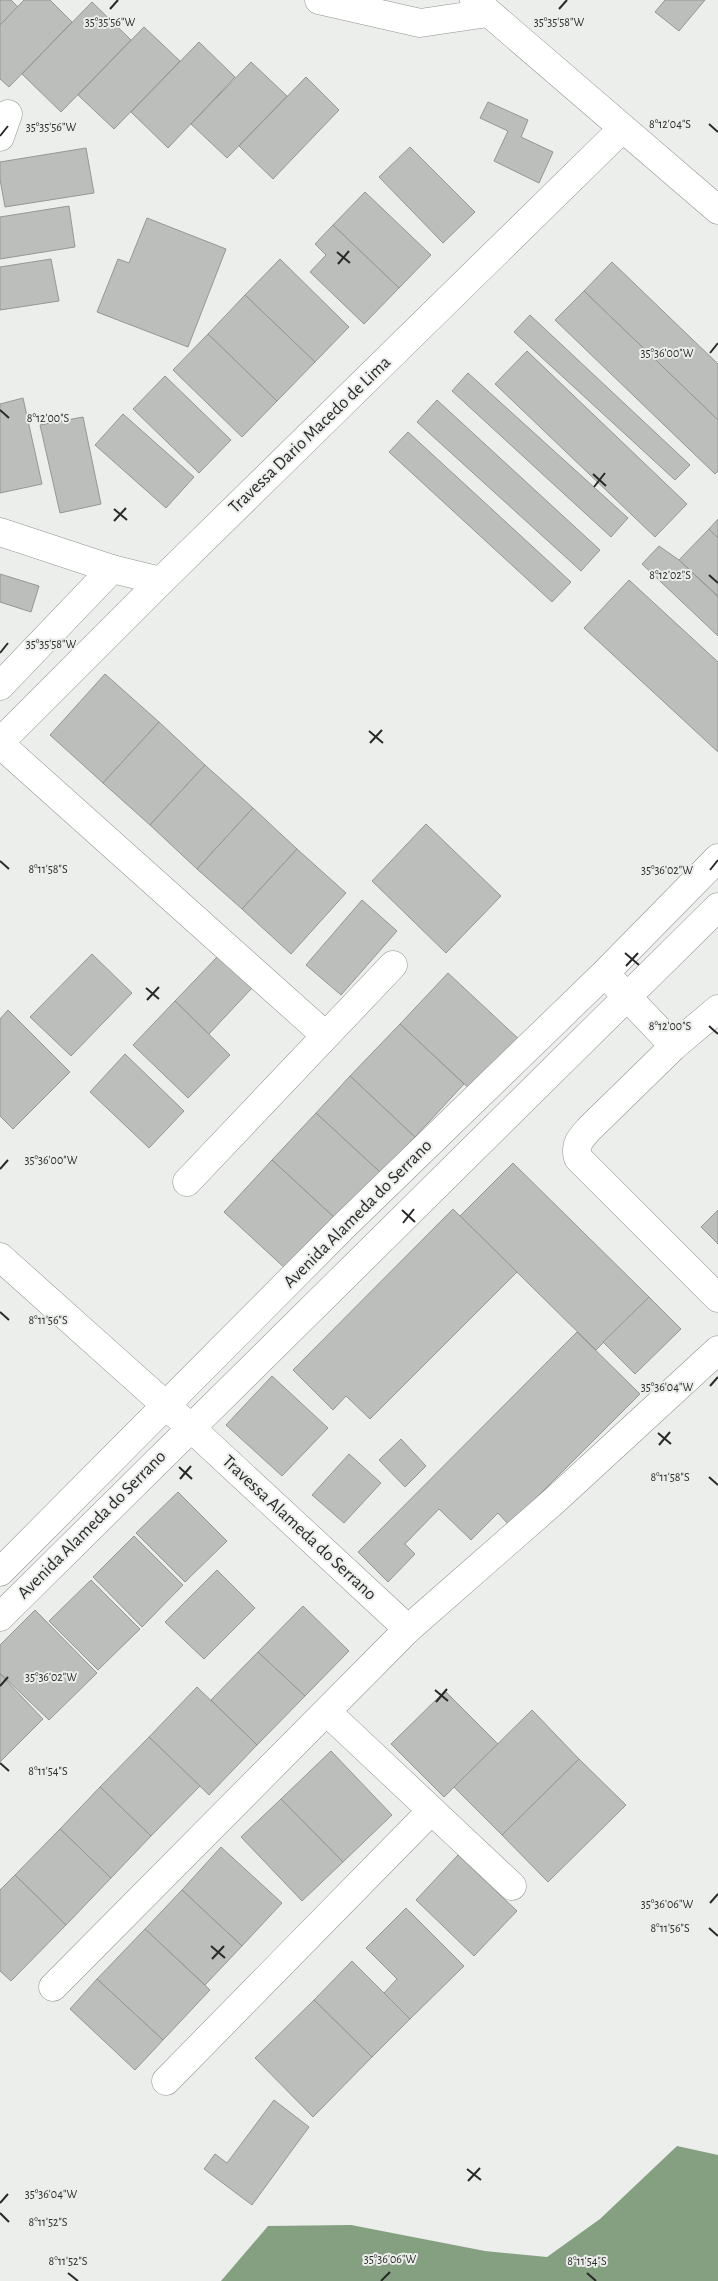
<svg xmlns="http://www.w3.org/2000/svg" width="718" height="2281" font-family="'Alegreya Sans',sans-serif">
<rect width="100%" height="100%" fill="#ebeeea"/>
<polygon fill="#85a081" points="677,2146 718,2155 718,2281 221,2281 268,2226 351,2225 485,2251 547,2257 600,2219"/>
<g fill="#bbbebb" stroke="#949794">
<polygon points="0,0 11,0 18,7 0,25"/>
<polygon points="24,0 50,0 72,22 9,87 0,79 0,25"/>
<polygon points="665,0 705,0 679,31 655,12"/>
<polygon points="92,2 131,40 61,112 22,74"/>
<polygon points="144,27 180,61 114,129 78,95"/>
<polygon points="199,42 235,77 168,148 131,112"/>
<polygon points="251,62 287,96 227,158 191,124"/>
<polygon points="306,77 339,110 273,179 239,146"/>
<polygon points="488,102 528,120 521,137 553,152 539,183 494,161 508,131 480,118"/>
<polygon points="410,147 475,212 443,243 379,177"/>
<polygon points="86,148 94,193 5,207 0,179 0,162"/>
<polygon points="365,192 431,255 399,288 333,225"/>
<polygon points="69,206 75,247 0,259 0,217"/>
<polygon points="147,218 226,249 188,347 97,312 118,259 129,263"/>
<polygon points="333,225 399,288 364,324 310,272 326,255 315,244"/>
<polygon points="51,259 59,301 0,310 0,267"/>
<polygon points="280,259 349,327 315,362 245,295"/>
<polygon points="612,262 718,364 718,420 584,291"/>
<polygon points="584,291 718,420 718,471 715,474 555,320"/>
<polygon points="245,295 315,362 277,401 208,334"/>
<polygon points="530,315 690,465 675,480 514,332"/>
<polygon points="208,334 277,401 242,437 173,370"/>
<polygon points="527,351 687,504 655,537 495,384"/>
<polygon points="468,373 628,518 611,537 452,391"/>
<polygon points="165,376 231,440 199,473 133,409"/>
<polygon points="23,398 42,484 0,493 0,404"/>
<polygon points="437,400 600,550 581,571 417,422"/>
<polygon points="123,414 194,477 166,508 95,445"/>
<polygon points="83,417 101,504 60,513 40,425"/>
<polygon points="408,432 571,582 552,602 389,452"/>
<polygon points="718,519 718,538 709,529"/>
<polygon points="709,529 718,538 718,596 679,560"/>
<polygon points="659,546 679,560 718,597 718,636 642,564"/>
<polygon points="0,574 39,586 31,612 0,602"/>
<polygon points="629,580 718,662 718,752 584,628"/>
<polygon points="105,674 159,722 103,783 50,735"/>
<polygon points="159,722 205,765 150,825 103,783"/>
<polygon points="205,765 253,808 197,869 150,825"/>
<polygon points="253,808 297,849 242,909 197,869"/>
<polygon points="426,824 501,896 446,953 372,881"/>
<polygon points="297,849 346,893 291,954 242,909"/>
<polygon points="362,900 397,931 341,995 306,965"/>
<polygon points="92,954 132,993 71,1056 30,1017"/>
<polygon points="218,956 252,988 209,1034 175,1001"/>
<polygon points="448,973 522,1042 474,1093 400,1024"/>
<polygon points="175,1001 230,1055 188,1098 133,1045"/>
<polygon points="8,1010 70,1072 13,1129 0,1116 0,1019"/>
<polygon points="400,1024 464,1084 415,1137 350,1076"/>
<polygon points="125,1054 184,1111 149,1148 90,1092"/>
<polygon points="350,1076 415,1137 381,1173 316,1113"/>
<polygon points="316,1113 381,1173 337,1220 272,1160"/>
<polygon points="272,1160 337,1220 288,1271 224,1212"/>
<polygon points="513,1163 649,1297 596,1350 460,1216"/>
<polygon points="453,1209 517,1272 370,1419 346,1396 333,1410 293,1370"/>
<polygon points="718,1210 718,1244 701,1227"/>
<polygon points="649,1297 681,1329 635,1374 603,1342"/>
<polygon points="577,1332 640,1394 509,1525 498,1513 471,1540 439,1509 405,1544 415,1554 388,1582 358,1552"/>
<polygon points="272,1376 328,1428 282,1476 226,1425"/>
<polygon points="401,1439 426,1466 405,1487 379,1460"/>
<polygon points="349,1454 381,1483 344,1523 312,1495"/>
<polygon points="178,1492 227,1541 185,1582 136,1533"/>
<polygon points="134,1536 183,1585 142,1627 93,1577"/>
<polygon points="217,1570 255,1608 204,1659 165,1622"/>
<polygon points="91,1580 140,1629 98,1670 49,1621"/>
<polygon points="303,1606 349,1651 305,1696 258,1652"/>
<polygon points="35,1610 97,1673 49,1720 0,1673 0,1645"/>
<polygon points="258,1652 305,1696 257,1745 211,1700"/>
<polygon points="0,1674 43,1719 0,1762"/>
<polygon points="197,1687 257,1745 209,1795 149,1737"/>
<polygon points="445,1691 498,1744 444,1797 391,1744"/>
<polygon points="532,1710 579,1759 502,1835 454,1787"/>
<polygon points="149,1737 200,1786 151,1836 100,1787"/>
<polygon points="331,1751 392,1815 343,1862 281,1799"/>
<polygon points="579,1759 626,1805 548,1882 502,1835"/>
<polygon points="100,1787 151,1836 111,1878 60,1829"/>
<polygon points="281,1799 343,1862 302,1901 241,1837"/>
<polygon points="60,1829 111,1878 66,1925 15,1875"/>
<polygon points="221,1847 282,1903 242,1946 182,1890"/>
<polygon points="458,1855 517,1911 474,1956 416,1900"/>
<polygon points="15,1875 66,1925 11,1981 0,1971 0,1890"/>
<polygon points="182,1890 242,1946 205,1985 145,1929"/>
<polygon points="406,1908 464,1966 410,2019 384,1993 397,1979 366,1948"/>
<polygon points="145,1929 210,1990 163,2040 97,1979"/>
<polygon points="352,1961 410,2019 372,2057 314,2000"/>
<polygon points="97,1979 163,2040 135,2070 70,2009"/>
<polygon points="314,2000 372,2057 313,2117 255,2058"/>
<polygon points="274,2100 309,2127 252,2205 204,2169 215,2154 227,2163"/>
</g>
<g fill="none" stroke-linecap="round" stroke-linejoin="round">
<g stroke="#919390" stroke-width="29">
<g id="street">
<polyline points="319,0 420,23 488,13"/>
<polyline points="474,0 718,210"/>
<polyline points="0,137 8,114"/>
<polyline points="0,532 112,569 161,581"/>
<polyline points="0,686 112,569"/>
<polyline points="0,742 161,581 622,129"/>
<polyline points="0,744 325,1035"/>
<polyline points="613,982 674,1046"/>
<path d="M718,1009L674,1046L590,1128C581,1138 574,1144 578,1158L718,1298"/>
<polyline points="187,1182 393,965"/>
<polyline points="0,1257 190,1427 408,1629"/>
<polyline points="0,1572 346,1224 605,973 718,858"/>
<polyline points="0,1617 718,907"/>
<polyline points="327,1712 512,1886"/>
<polyline points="53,1987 408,1629 554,1501 718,1350"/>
<polyline points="166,2081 431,1811"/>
</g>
</g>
<use href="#street" stroke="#fff" stroke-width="28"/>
</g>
<path fill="none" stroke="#282928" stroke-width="2" d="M110,9L118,0M559,9L567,0M709,124L718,132M0,136L8,126M337,252L350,263M338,264L349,251M710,353L718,343M0,410L9,418M593,474L606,486M594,487L605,473M114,509L127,520M114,521L126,508M709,575L718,583M0,653L8,643M369,731L383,743M370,743L382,730M0,861L9,869M710,870L718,860M625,953L639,965M626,966L638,953M146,988L159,999M147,1000L159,987M709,1026L718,1034M0,1169L8,1160M402,1210L415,1222M403,1223L414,1209M0,1312L9,1320M710,1386L718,1377M658,1433L671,1444M659,1445L670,1432M179,1467L192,1479M709,1477L718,1485M180,1479L191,1466M0,1686L8,1677M435,1690L448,1701M436,1702L447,1689M0,1763L9,1771M710,1903L718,1894M709,1928L718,1936M211,1946L225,1958M212,1959L224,1946M467,2169L481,2180M468,2181L480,2168M0,2203L8,2194M0,2213L9,2222M68,2273L78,2281M587,2273L596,2281M381,2281L390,2272"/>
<g text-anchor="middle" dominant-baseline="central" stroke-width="4" stroke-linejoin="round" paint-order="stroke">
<g font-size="18" fill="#282928" stroke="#ebeeea">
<text transform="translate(310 435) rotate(-44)">Travessa Dario Macedo de Lima</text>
<text transform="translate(358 1214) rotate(-45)">Avenida Alameda do Serrano</text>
<text transform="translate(92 1525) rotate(-45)">Avenida Alameda do Serrano</text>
<text transform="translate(299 1528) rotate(43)">Travessa Alameda do Serrano</text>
</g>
</g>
<g font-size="12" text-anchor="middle" fill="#282928" stroke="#ebeeea" stroke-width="4" stroke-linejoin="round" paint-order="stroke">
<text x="110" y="26">35°35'56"W</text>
<text x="559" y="26">35°35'58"W</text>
<text x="670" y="128">8°12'04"S</text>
<text x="51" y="131">35°35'56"W</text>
<text x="667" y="357">35°36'00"W</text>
<text x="48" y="422">8°12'00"S</text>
<text x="670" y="579">8°12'02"S</text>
<text x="51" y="648">35°35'58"W</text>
<text x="48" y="873">8°11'58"S</text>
<text x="667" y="874">35°36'02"W</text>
<text x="670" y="1030">8°12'00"S</text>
<text x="51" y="1164">35°36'00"W</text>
<text x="48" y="1324">8°11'56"S</text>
<text x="667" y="1391">35°36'04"W</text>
<text x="670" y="1481">8°11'58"S</text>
<text x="51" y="1681">35°36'02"W</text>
<text x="48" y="1775">8°11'54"S</text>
<text x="667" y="1908">35°36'06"W</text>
<text x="670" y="1932">8°11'56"S</text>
<text x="51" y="2198">35°36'04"W</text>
<text x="48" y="2226">8°11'52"S</text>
<text x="390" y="2263">35°36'06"W</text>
<text x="68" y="2265">8°11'52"S</text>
<text x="587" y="2265">8°11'54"S</text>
</g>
</svg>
